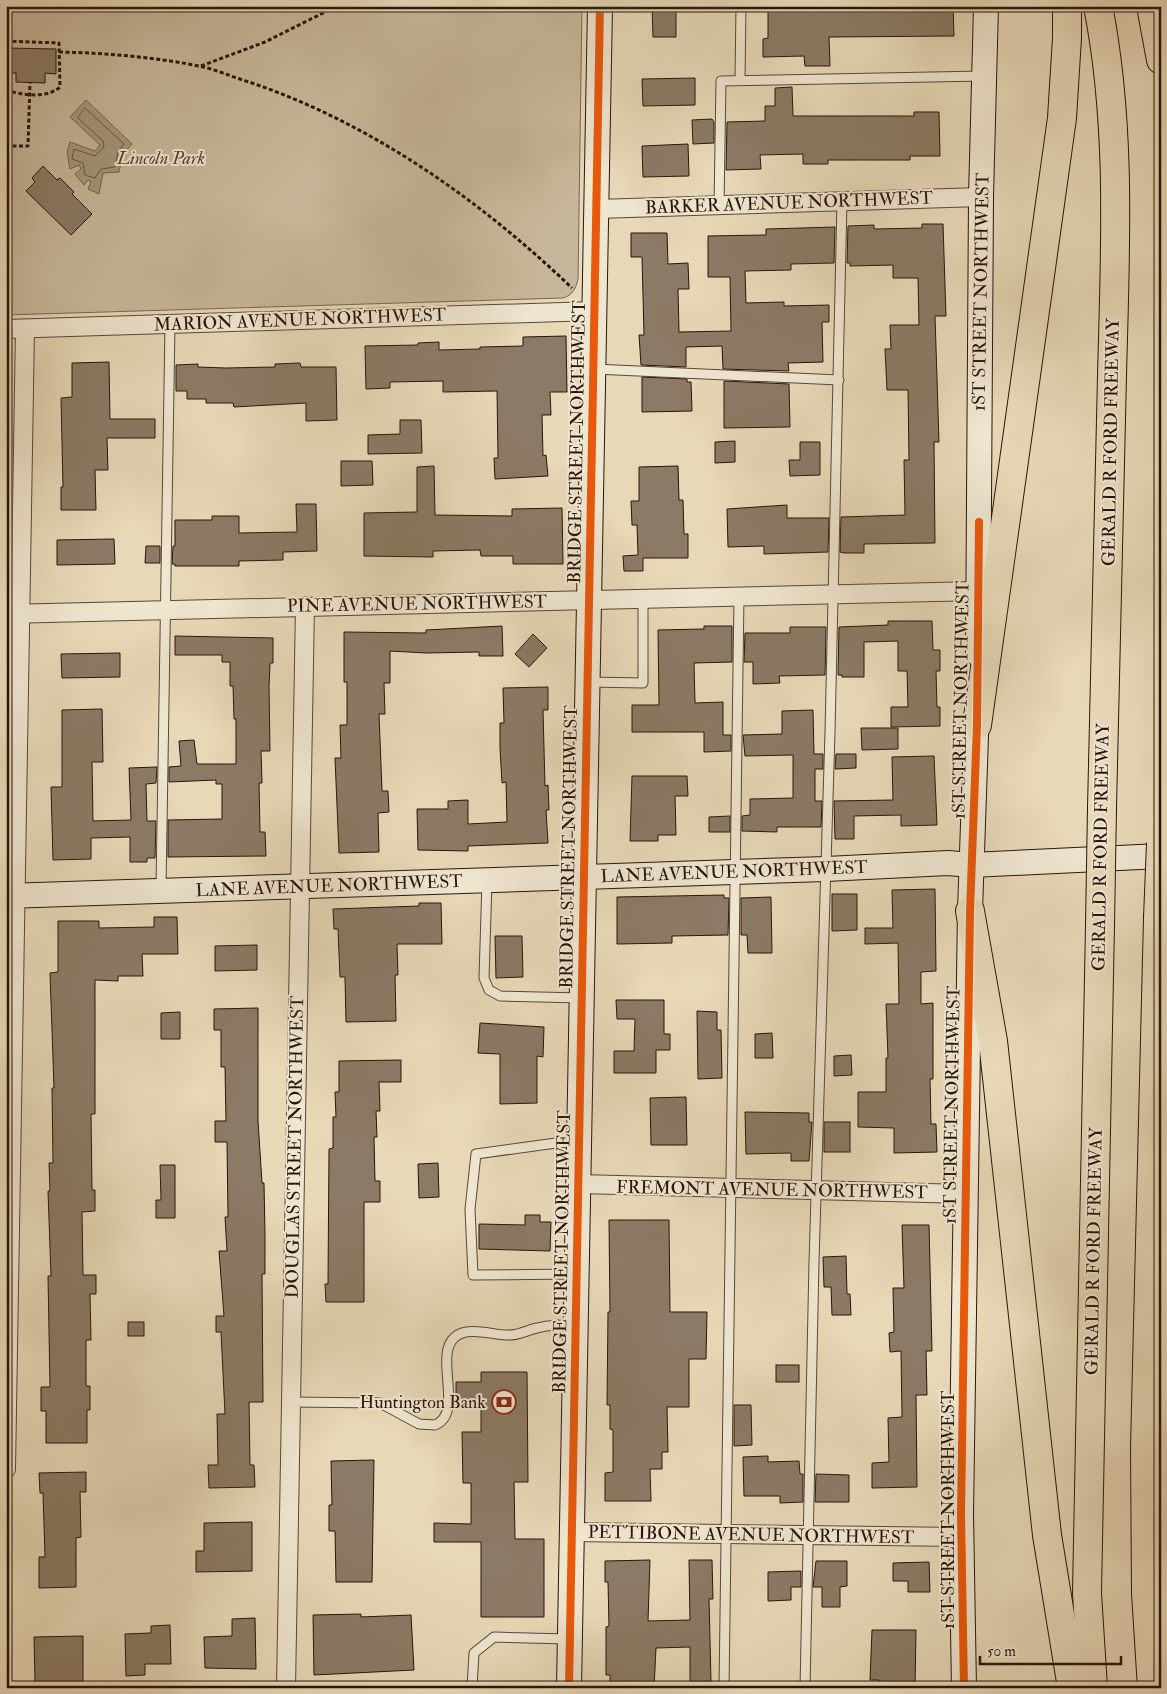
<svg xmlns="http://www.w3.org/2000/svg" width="1167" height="1694" font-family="'IM FELL Double Pica',serif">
<rect width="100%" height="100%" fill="#e7d8b7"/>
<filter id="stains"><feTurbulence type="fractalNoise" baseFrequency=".004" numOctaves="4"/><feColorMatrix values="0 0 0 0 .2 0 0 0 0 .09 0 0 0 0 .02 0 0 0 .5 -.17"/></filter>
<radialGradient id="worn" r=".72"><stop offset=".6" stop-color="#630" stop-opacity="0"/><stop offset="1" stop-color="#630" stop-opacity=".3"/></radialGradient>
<path fill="#c7b79a" stroke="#786653" d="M6,6H582L578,279C576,288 573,295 563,298L6,315Z"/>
<polygon fill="#a6967d" stroke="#746250" points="86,100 132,144 123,154 119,172 103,173 99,194 88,189 91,182 88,180 84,185 75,174 81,169 79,165 70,169 67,152 70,142 95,151 100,145 70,117"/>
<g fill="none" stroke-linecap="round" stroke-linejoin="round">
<polygon stroke="#675644" stroke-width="1" points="85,108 124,144 118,152 115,167 101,169 95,178 85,175 83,163 72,159 74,149 95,156 104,147 103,141 78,118"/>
</g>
<g fill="#8b7a65" stroke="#28150c">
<polygon points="652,6 676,6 676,37 653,37"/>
<polygon points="768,6 953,6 954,36 829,37 830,66 805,66 804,56 763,57 763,39 768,38"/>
<polygon points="6,48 56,49 56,74 45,73 45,83 16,82 16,73 6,73"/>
<polygon points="695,78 695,105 643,106 642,79"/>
<polygon points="792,87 793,116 914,116 914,112 939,112 940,156 910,156 910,160 828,160 828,164 803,164 803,154 760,155 761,169 726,170 727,122 765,121 765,106 775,106 775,88"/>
<polygon points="712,119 714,122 714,143 693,144 692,120"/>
<polygon points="688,144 689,176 643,177 642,146"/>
<polygon points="43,166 57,180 60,178 74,192 72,194 92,214 71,235 26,191 35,182 32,178"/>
<polygon points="922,224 943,224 946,316 935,316 939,442 934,442 935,543 864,544 864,553 844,553 840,552 841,517 905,515 904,460 909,460 908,390 887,390 885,349 891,349 890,325 919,325 918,278 893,278 893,265 850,266 850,263 847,263 848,226 874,225 874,229 922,228"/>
<polygon points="835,227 834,263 791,264 791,270 745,271 746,303 784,302 784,306 829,305 829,322 822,322 823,362 788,363 789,371 723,369 722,346 686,347 686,367 641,365 639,335 644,335 642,257 631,257 631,233 667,233 668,264 688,263 689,289 678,289 679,332 731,331 730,277 708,277 708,236 766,235 766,229"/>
<polygon points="566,336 567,392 550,392 551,415 542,415 543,456 546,455 548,476 495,479 494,458 498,458 497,391 443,392 443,381 390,382 390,388 366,389 365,346 418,345 418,343 439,342 439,350 480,349 480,347 523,346 523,337"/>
<polygon points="109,362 110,419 155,419 155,438 107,438 108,470 95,470 96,510 61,510 61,487 63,487 61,398 72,397 72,363"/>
<polygon points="300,363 301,367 336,367 337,420 306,421 306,403 234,407 233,403 206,403 206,399 187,399 187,391 176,391 176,365 198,364 198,367 226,368 275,367 275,364"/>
<polygon points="642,377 687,379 687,382 691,382 692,411 642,412"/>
<polygon points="724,381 789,384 790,427 724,428"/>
<polygon points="400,420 421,420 422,453 368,454 368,435 400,434"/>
<polygon points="735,441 735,462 715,463 715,442"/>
<polygon points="800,442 820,442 820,475 790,476 789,460 800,460"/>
<polygon points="341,461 372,461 373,485 341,486"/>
<polygon points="434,466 435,515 512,516 512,509 562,508 563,564 513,564 513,556 481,556 480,550 433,551 433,557 364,556 364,513 417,512 417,467"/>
<polygon points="678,466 679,500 683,500 684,534 688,534 688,558 643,558 643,571 624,571 623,556 638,555 637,525 632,525 631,501 639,501 639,467"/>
<polygon points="296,504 316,504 317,551 283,552 283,560 239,561 239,566 175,566 175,564 172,564 173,546 175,546 175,520 212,520 212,516 239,516 239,533 297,532"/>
<polygon points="787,505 787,518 829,518 828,552 764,554 764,546 728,547 727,509"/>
<polygon points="114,539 115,564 57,565 57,540"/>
<polygon points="146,546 160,546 160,563 145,563"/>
<polygon points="888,621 932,621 933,650 940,650 940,671 936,671 937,707 940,707 940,726 891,727 891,707 908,707 907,671 898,671 898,641 864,642 864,677 842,677 842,675 838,675 839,627 888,625"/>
<polygon points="502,626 503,656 479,656 479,652 426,653 390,651 390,683 384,683 385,714 379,714 382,791 388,791 389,812 378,813 379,852 339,853 335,758 341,758 340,725 347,725 347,682 344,682 344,632 426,633 426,630"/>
<polygon points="704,626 732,626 732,662 694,663 695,703 723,702 723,735 731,735 731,751 704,752 704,732 632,732 632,705 659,705 658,630 704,629"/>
<polygon points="790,627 826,627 825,675 779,676 780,683 753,684 753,662 744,662 745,633 790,633"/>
<polygon points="533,634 547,648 529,667 515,654"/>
<polygon points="175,636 273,638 273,663 270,663 269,686 270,751 261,751 262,783 259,783 260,832 265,832 266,856 168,857 168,820 222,819 222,784 216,784 216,780 169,782 169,767 181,766 179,741 194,740 197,764 236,764 236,719 234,719 233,686 230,686 230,662 222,662 222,655 175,655"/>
<polygon points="120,653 120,677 62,678 61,654"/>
<polygon points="548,687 548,710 543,710 545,786 548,785 549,810 546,810 548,843 468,846 468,851 418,850 417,809 448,809 448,801 468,800 468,824 507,822 506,782 502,783 500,748 500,723 504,723 503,688"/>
<polygon points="102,709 103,762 92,762 93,821 131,820 129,768 157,767 156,783 146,784 147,821 156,821 155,858 147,858 147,862 130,862 130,837 91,838 91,859 53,860 51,787 62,787 62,710"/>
<polygon points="813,710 814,754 823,754 823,769 815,769 815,801 822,801 821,827 777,827 777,832 742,831 742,816 750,815 750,799 793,798 793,755 745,756 743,735 782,734 782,711"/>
<polygon points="861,728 898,728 898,749 862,750"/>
<polygon points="836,754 856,754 856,768 835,769"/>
<polygon points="934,756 937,825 901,826 901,815 854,816 854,839 835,839 834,801 893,800 892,757"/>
<polygon points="632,776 687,776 688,796 675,796 676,835 658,835 658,841 630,841"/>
<polygon points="730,816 730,832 709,832 709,817"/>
<polygon points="935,889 936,971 921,972 921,1004 933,1003 933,1079 930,1079 931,1124 936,1124 937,1152 894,1153 894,1128 858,1127 858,1092 886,1092 886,1058 888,1058 886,1004 899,1004 898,943 865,944 865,928 893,928 892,890"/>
<polygon points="832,894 857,894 857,930 832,931"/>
<polygon points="724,895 724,898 729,898 728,935 672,936 672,943 617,944 617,897"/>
<polygon points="771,897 772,953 748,953 747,935 741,935 741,898"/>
<polygon points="419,903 441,903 442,944 397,944 398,975 395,975 396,1021 346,1022 345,977 340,977 338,929 334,929 333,909 419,906"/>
<polygon points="154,917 177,917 178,954 142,954 143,976 118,976 118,981 95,980 95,1114 91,1114 92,1190 95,1190 95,1211 82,1212 83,1275 96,1275 96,1294 90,1294 91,1340 86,1340 86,1386 90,1386 90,1410 87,1410 87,1443 46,1443 46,1411 41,1411 41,1387 50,1387 48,1276 51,1276 48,1191 50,1191 49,1163 53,1163 52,1088 54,1088 50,973 58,972 58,921 99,921 99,928 154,927"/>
<polygon points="495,936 522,936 523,977 496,978"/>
<polygon points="257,945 257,970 215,971 215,946"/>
<polygon points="616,1000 664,1000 664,1034 670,1034 670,1050 656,1050 656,1073 614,1073 614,1051 634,1051 635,1019 617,1019"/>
<polygon points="258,1008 258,1121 262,1183 264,1183 265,1235 265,1274 262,1274 263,1402 249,1402 250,1465 254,1465 255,1487 209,1488 208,1465 218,1465 217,1414 225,1414 221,1332 216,1332 216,1316 224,1316 219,1251 227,1251 225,1217 228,1217 227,1142 215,1142 215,1121 226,1121 225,1067 221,1067 221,1030 214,1030 214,1009"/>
<polygon points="697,1011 717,1012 717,1030 721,1030 722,1078 698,1079"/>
<polygon points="180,1012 180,1039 161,1039 161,1013"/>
<polygon points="480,1023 544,1027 543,1057 537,1056 537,1103 500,1104 500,1054 478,1053"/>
<polygon points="772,1033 773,1058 755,1058 755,1034"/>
<polygon points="851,1055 852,1075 834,1076 834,1056"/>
<polygon points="401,1060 401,1082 379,1082 380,1111 376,1111 377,1137 374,1137 375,1181 380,1181 380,1202 364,1202 364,1302 326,1302 325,1284 328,1284 329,1149 333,1148 333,1117 336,1117 335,1092 339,1092 339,1061"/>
<polygon points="686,1097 687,1145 651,1145 650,1098"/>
<polygon points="745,1112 809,1113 809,1122 812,1122 809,1161 791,1161 791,1153 746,1154"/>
<rect x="824" y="1122" width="26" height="30"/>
<polygon points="438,1163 439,1197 419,1198 418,1164"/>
<polygon points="160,1165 175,1165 175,1218 156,1218 156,1200 161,1200"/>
<polygon points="525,1215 540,1215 540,1222 551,1222 550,1251 479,1249 479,1224 525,1225"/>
<polygon points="609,1220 669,1220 670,1312 707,1312 706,1359 689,1359 689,1407 667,1407 668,1452 662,1452 662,1469 650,1469 651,1501 605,1501 605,1473 613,1472 613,1430 610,1429 610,1405 607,1405 608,1312 610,1312"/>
<polygon points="902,1225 929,1225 932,1351 926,1351 927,1395 916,1395 917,1487 872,1488 872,1463 889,1462 888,1418 902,1417 901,1351 890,1352 889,1333 894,1332 893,1288 904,1288"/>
<polygon points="846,1256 847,1294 850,1294 851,1315 832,1315 831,1287 824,1287 823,1257"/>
<rect x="128" y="1322" width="16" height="14"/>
<rect x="776" y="1365" width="23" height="17"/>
<polygon points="481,1372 527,1372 528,1482 514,1482 515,1539 544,1539 544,1617 481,1617 481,1542 434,1542 434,1523 471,1524 471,1483 463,1483 462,1432 481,1432 481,1401 456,1401 456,1382 481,1382"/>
<polygon points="734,1405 751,1405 752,1445 734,1446"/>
<polygon points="768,1456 768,1462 799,1461 800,1474 803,1474 803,1502 780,1503 780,1496 744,1496 743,1457"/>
<polygon points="374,1460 372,1582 336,1582 335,1531 329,1531 329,1505 332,1505 331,1461"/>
<polygon points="86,1472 86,1492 80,1492 81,1537 76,1538 76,1587 39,1588 39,1557 45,1557 43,1493 40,1493 39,1473"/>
<polygon points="816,1474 849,1475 849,1502 815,1502"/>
<polygon points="252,1522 252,1571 196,1572 196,1551 204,1551 204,1523"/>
<polygon points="650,1560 648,1621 690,1620 689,1560 712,1560 713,1599 709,1599 711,1682 690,1682 690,1647 656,1648 654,1688 610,1688 610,1675 606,1675 606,1627 609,1626 608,1582 605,1582 605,1561"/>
<polygon points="816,1561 847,1561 847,1586 840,1587 840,1607 822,1607 822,1587 813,1587"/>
<polygon points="929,1562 930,1592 908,1592 908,1581 893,1581 893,1563"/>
<polygon points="801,1571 801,1587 791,1587 791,1600 768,1601 768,1572"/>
<polygon points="361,1614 361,1617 411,1615 414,1670 314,1675 313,1615"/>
<polygon points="255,1618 256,1669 205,1668 204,1637 232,1636 232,1619"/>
<polygon points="170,1625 171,1664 145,1664 145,1675 126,1676 125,1634 151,1633 151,1626"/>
<polygon points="872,1630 916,1630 915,1688 879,1688 879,1680 870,1680"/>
<polygon points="83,1636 83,1683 35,1683 34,1637"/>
</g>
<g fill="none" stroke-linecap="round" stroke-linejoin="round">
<g stroke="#584637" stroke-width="11">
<g id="lane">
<polyline points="740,80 741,6"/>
<polyline points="719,206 721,81 984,76"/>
<polyline points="594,369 839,380"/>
<polyline points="589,682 643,683 643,598"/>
<polyline points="487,881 484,978 489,990 500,996 582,998"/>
<polyline points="161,889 170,324"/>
<polyline points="576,1274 473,1275 470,1209 476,1154 556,1143 577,1142"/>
<path d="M291,1402L380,1403L419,1424L435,1425C465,1413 433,1355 455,1337C468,1326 492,1335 507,1335C518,1336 527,1330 537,1328C550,1324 562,1325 575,1326"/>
<polyline points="472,1688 474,1653 494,1637 568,1639"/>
<polyline points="724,1688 739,596"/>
<polyline points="805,1688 814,1262 830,732 842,201"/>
</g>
</g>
<g stroke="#584637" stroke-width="20">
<g id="street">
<polyline points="597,209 981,197"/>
<polyline points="6,329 594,311"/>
<polyline points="6,614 978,591"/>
<polyline points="579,1184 966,1194"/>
<polyline points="6,1469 25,329"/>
<polyline points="570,1532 961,1537"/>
<polyline points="286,1688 305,606"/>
</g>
</g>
<g stroke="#28150c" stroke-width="26">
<g id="secondary">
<polyline points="978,654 981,197 986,6"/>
<polyline points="6,896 826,869 948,863 971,865 1161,856"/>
<polyline points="569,1688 600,6"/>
<polyline points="964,1688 961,1514 970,911 977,707"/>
</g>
</g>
<g stroke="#28150c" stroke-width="30">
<g id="highway">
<path d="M1098,6C1122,128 1115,253 1112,376C1109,520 1105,664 1102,808"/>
<polyline points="1151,6 1161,60"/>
<polyline points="977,725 1062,118 1067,38 1067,6"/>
<polyline points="970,911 993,1041 1047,1535 1072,1688"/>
<polyline points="1093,1688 1087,1593 1100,925"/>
<polyline points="1152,1688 1146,1593 1145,1447 1158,918"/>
</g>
</g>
<g stroke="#28150c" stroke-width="3" stroke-dasharray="4 2.5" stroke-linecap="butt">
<path d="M6,41L59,43L60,87C47,99 21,95 6,90"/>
<path d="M59,52C106,53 153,57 199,66C215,69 232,77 249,82C371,123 480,200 572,288"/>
<polyline points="201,66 265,42 337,6"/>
<polyline points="6,146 28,146 30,82"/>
</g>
<use href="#lane" stroke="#efe6d0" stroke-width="9"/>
<use href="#street" stroke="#efe6d0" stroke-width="18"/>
<use href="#secondary" stroke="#efe6d0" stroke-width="24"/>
<use href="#highway" stroke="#e7d8b7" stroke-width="28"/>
<g stroke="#28150c" stroke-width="30" stroke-linecap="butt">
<g id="highway-bridge">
<polyline points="1158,918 1161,843"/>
<polyline points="1100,925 1102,808"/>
</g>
</g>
<use href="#highway-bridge" stroke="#e7d8b7" stroke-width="28"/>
<g stroke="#efe6d0" stroke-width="11">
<g id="cycleway">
<polyline points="569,1688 600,6"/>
<polyline points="964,1688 961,1514 970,911 977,725 979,522"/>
</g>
</g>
<use href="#cycleway" stroke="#e8590c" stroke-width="8"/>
</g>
<defs>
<g id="bank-ring" transform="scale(1.25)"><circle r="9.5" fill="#efe6d0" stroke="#8f2418" stroke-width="1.5"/><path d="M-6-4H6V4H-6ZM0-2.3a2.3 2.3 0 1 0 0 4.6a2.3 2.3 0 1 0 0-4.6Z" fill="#8f2418"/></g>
</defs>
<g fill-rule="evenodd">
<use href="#bank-ring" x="504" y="1402"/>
</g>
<g text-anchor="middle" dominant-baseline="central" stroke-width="4" stroke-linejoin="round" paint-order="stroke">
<g font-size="18" font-style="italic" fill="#584637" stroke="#efe6d0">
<text x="161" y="158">Lincoln Park</text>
</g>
<g font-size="18" fill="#28150c" stroke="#efe6d0">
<text transform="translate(789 203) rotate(-2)">BARKER AVENUE NORTHWEST</text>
<text transform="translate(981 292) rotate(-89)">1ST STREET NORTHWEST</text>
<text transform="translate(300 320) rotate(-2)">MARION AVENUE NORTHWEST</text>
<text transform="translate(577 442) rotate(-89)">BRIDGE STREET NORTHWEST</text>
<text transform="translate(1111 442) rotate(-89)">GERALD R FORD FREEWAY</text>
<text transform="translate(417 604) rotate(-1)">PINE AVENUE NORTHWEST</text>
<text transform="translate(961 700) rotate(-89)">1ST STREET NORTHWEST</text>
<text transform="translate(569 847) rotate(-89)">BRIDGE STREET NORTHWEST</text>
<text transform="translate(1101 847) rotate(-89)">GERALD R FORD FREEWAY</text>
<text transform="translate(734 872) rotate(-2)">LANE AVENUE NORTHWEST</text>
<text transform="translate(329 886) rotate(-2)">LANE AVENUE NORTHWEST</text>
<text transform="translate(952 1105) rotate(-89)">1ST STREET NORTHWEST</text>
<text transform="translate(295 1147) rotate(-89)">DOUGLAS STREET NORTHWEST</text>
<text transform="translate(772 1190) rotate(1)">FREMONT AVENUE NORTHWEST</text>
<text transform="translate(1094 1251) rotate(-89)">GERALD R FORD FREEWAY</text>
<text transform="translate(562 1252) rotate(-89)">BRIDGE STREET NORTHWEST</text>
<text transform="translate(948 1510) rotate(-90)">1ST STREET NORTHWEST</text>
<text transform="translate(751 1535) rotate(1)">PETTIBONE AVENUE NORTHWEST</text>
</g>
<g font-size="18" fill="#28150c" stroke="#efe6d0" text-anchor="end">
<text x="486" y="1402">Huntington Bank</text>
</g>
</g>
<rect width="1167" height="1694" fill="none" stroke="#e7d8b7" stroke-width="25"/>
<rect x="8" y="8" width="1152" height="1679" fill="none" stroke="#28150c" stroke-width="2.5"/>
<rect x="12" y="12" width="1142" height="1669" fill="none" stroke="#28150c"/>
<path d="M980 1656v8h141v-8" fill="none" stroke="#28150c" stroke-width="2.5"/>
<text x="987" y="1656" font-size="15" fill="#28150c" stroke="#efe6d0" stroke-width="4" paint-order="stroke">50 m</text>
<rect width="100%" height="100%" filter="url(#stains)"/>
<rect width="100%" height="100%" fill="url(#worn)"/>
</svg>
